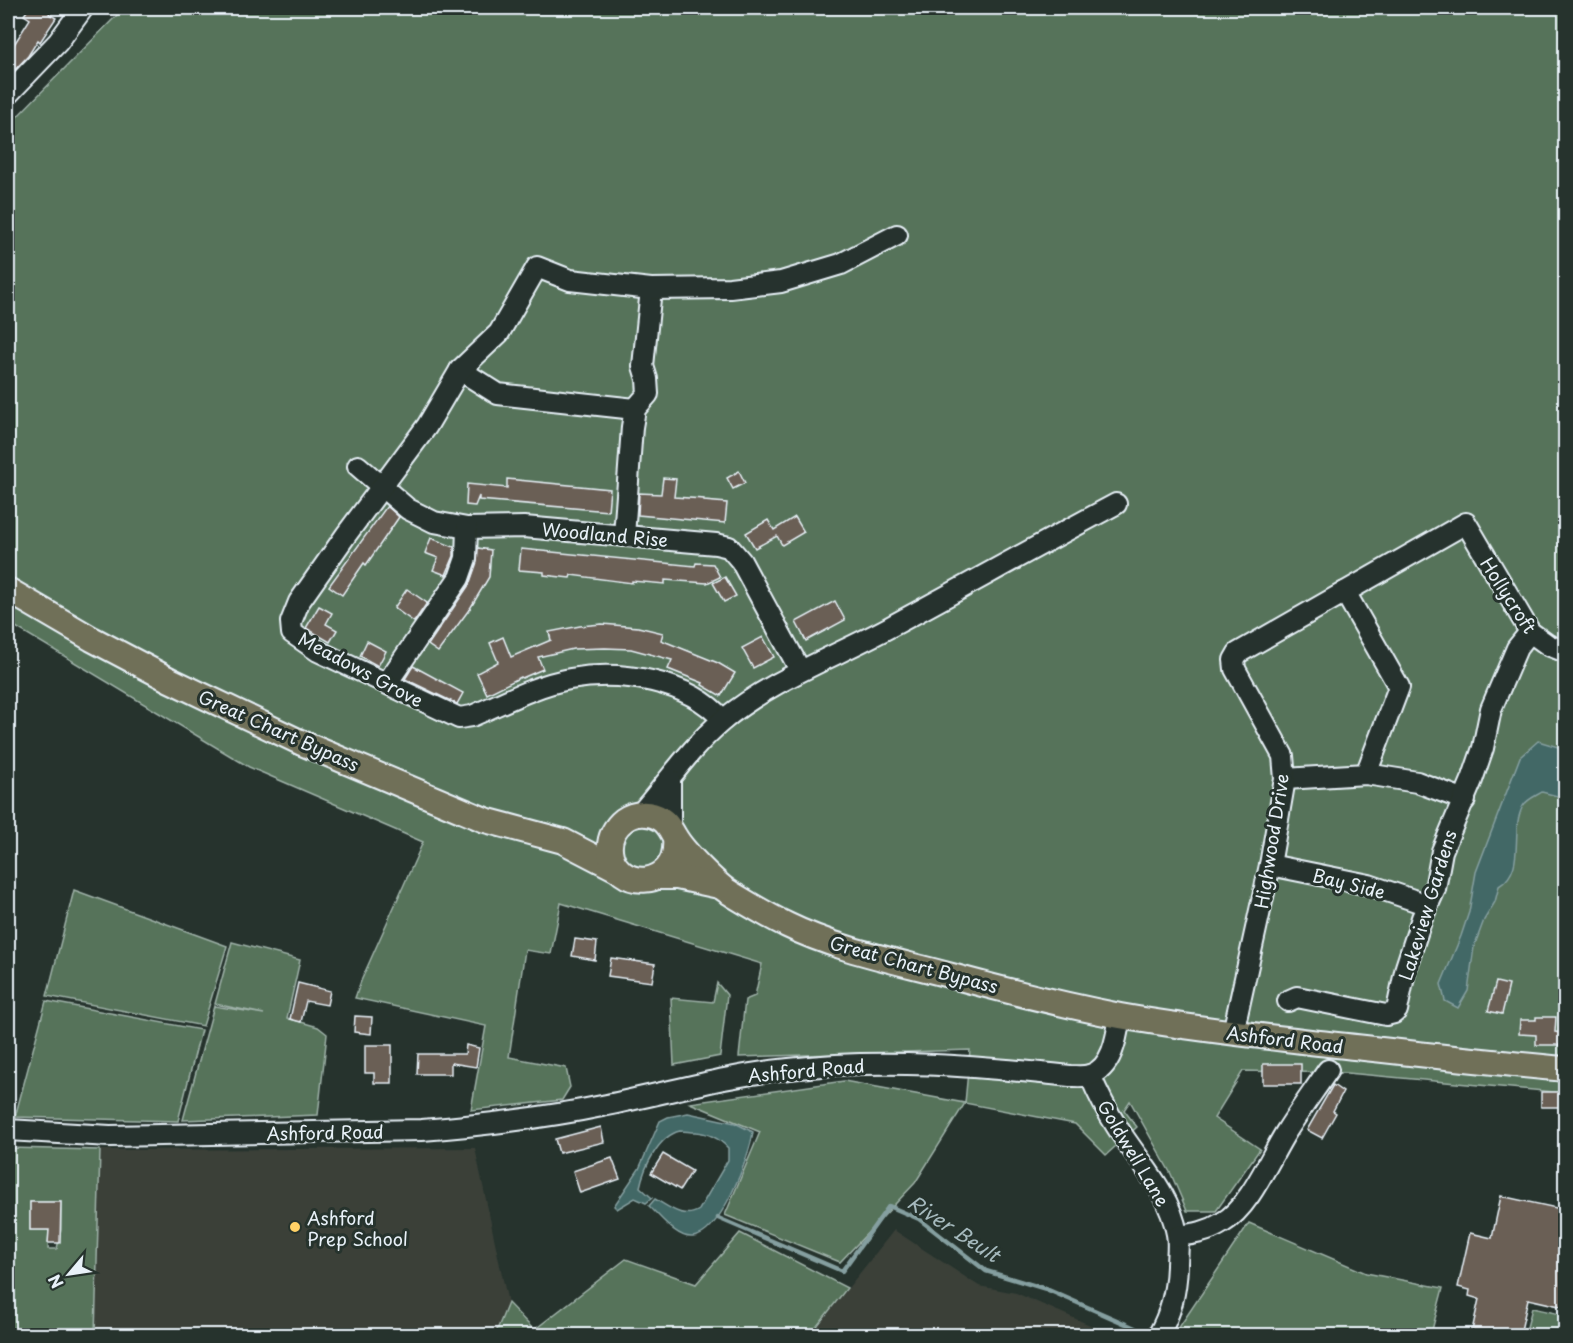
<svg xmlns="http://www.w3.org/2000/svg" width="1573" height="1343" font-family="'Playpen Sans',sans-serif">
<rect width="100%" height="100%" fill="#26332d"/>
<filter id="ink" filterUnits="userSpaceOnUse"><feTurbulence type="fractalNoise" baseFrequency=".0167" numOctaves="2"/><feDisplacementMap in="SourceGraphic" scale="12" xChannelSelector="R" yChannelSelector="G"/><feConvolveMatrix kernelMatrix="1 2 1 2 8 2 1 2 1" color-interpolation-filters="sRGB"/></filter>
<g filter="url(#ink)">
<g fill="#3a4039">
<polygon points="475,1148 508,1303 496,1335 95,1336 100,1150"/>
<polygon points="894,1230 979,1286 1016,1293 1113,1335 810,1336"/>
</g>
<g fill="#56735a" stroke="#9fb2a9" stroke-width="1.5" fill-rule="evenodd">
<polygon points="124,8 1565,8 1565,1093 1347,1073 1243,1071 1214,1118 1260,1149 1216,1211 1187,1211 1171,1174 1130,1101 1124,1110 1137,1127 1106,1155 1075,1124 965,1103 915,1183 840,1262 725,1215 760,1132 690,1103 844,1081 965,1103 970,1050 739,1057 745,1000 755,996 762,964 561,903 551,954 525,950 509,1057 566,1068 570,1087 562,1100 471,1110 486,1026 355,998 361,981 423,842 249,767 16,627 8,629 8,126"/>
<polygon points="74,890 227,946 203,1026 47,996"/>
<polygon points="232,942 300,960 287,1018 318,1027 327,1034 318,1115 183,1120 214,1006 264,1014 215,1004"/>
<polygon points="717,983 727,995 720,1056 674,1065 671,998 713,1002"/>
<polygon points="46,1001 201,1030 178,1121 15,1117"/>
<path d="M8,1148L100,1150L95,1335L8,1336ZM30,1202H61V1230L57,1249H48L49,1230H30Z"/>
<polygon points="1249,1223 1366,1273 1443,1288 1431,1334 1434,1335 1174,1335"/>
<polygon points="740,1233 847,1288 810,1335 495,1335 508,1303 534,1330 626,1259 696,1284"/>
<polygon points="1532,1308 1565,1315 1565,1335 1525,1335"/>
</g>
<g fill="#436866" stroke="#859fa0" stroke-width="1.5">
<path d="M1538,741L1565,749V798L1542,792C1536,796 1527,799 1523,806C1509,831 1527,869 1499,886L1495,902L1484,920L1474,947L1468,991L1458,1008L1445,1001L1441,984L1461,936L1469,912L1476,872L1520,757Z"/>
<path d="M688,1113L735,1123L753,1132C750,1156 720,1235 693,1237C677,1239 660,1216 649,1206L655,1199C669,1207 684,1220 699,1210L728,1160V1148C719,1138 709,1133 695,1132C690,1132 685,1131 680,1131C658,1136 644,1168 640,1187L652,1198L646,1203L635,1198L617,1209L614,1206L639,1169L660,1121L668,1117Z"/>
</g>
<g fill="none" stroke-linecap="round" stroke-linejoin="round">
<polyline stroke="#859fa0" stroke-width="4.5" points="718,1218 842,1271 889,1206 919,1219 986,1271 1046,1289 1135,1328"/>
</g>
<g fill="#6a5e55" stroke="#e8f1f8" stroke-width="1.5">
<polygon points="29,8 53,8 49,14 56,18 40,42 38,40 28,56 8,77 8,54 30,19 24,15"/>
<polygon points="739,471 745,483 733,489 727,478"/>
<polygon points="663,478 676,479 674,497 704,499 704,501 727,503 725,523 638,515 639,493 661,494"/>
<polygon points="507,479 610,489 608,511 479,500 479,496 475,506 466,505 467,484 507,488"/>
<polygon points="387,506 399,517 366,565 364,563 342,595 329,586"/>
<polygon points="795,517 804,532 782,545 777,536 755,548 746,533 768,520 774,530"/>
<polygon points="431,538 454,547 454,556 446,575 433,570 438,558 425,553"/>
<polygon points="478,548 491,550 489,577 471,607 438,652 428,645 469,585 477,562"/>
<polygon points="521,549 695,566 696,563 713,564 720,577 707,583 665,580 665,584 632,581 632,583 571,575 570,578 544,575 544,572 519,570"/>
<polygon points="725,577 736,596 724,602 713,583"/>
<polygon points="407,589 427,603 414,622 394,608"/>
<polygon points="835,601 845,620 806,641 796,622"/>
<polygon points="319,606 332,613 326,624 337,630 330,642 306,628"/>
<polygon points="602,624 638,627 663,633 661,640 718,663 735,673 721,696 702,685 703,683 668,669 672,660 631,649 605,648 573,649 538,657 543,669 522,678 521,677 487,694 477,673 498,662 490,643 503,637 511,657 551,640 549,632 580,626"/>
<polygon points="763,637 774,657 753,668 742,648"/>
<polygon points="367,641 386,651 378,666 360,656"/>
<polygon points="413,666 463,693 457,704 405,679"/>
<polygon points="575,939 597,942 595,960 572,956"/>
<polygon points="611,958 655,964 652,982 608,976"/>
<polygon points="1496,982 1509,985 1502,1014 1488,1011"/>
<polygon points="298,983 330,991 327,1005 306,1001 301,1022 290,1019"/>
<polygon points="355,1016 372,1017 371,1034 354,1032"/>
<polygon points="1536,1017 1556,1017 1555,1032 1562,1033 1562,1045 1536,1045 1536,1035 1519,1034 1520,1020 1536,1020"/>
<polygon points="365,1045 392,1045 392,1083 374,1083 374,1073 365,1073"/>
<polygon points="466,1045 479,1048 476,1067 451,1063 451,1074 417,1074 418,1054 465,1054"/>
<rect x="1263" y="1064" width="38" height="20"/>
<polygon points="1333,1085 1343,1092 1333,1111 1336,1113 1322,1138 1307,1130"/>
<rect x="1541" y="1092" width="22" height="15"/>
<polygon points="601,1127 604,1142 559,1153 555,1139"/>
<polygon points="663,1154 692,1171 680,1190 651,1173"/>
<polygon points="612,1158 620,1179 580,1193 573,1171"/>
<polygon points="1501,1196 1566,1210 1566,1301 1564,1307 1528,1299 1520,1335 1471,1335 1479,1299 1469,1296 1470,1290 1458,1287 1470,1233 1492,1238"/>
<polygon points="30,1202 61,1202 60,1243 48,1243 49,1230 30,1230"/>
</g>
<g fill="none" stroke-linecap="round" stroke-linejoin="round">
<g stroke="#e8f1f8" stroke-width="24">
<g id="minor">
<polyline points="8,94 58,42 83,8"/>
<polyline points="460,370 498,394 635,409"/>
<polyline points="358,466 408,509 434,522 467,528 524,527 716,544 729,547 741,561 800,670"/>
<polyline points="624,536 632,427 635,409 648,394 647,379 643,366 651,289"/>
<polyline points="1345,592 1399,687 1366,774"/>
<polyline points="387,683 459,578 466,558 467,528"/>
<path d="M723,720C688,680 621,670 570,679C536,685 503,703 472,716L459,718L318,651L292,633L291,622L299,602L346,535L427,426L460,370L499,333L537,267L570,280L651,289L730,288L781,282L841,264L897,235"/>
<polyline points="1285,779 1366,774 1417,782 1465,800"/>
<path d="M641,813C668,782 690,748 722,721C771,680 832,658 888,628C964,587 1039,545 1116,504"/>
<polyline points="670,828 670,779"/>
<polyline points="1270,865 1369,885 1428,905"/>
<polyline points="1288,1001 1297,997 1386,1015 1394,1013 1397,1010 1406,967 1422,918 1435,889 1442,851 1472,780 1483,748 1491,709 1517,648 1530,632"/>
<polyline points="1233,1033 1270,865 1285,779 1283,756 1235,669 1234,660 1238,653 1466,523 1530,632 1548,645 1566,652"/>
<path d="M1090,1075C1098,1094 1106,1110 1117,1127C1139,1162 1170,1193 1177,1234C1179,1244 1177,1256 1177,1266C1176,1292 1171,1313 1158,1336"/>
<path d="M8,1130L110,1136L422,1130C485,1125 545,1118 607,1105C667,1093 727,1075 789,1069C883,1058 976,1066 1070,1076C1076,1076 1084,1077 1090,1075C1113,1068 1117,1035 1120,1016"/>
<path d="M1178,1236C1194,1234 1208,1232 1222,1223C1250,1207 1269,1159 1286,1132C1299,1111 1314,1091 1328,1070"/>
</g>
</g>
<g stroke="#e8f1f8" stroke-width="28">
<g id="major">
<polyline points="8,590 92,639 170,680 302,743 485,820 563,841 619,870"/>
<path d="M675,838C680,891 614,892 610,850C609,838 615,827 624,820C635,812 650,812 661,819C669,824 671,831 675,837C683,851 714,882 727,891C747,903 766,915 787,925C838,950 897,961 952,976C1007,991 1063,1005 1120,1016C1186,1028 1253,1035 1319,1043C1401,1052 1483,1062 1566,1069"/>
<polyline points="657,877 677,877 719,886"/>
</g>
</g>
<use href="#minor" stroke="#26332d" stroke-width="20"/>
<use href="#major" stroke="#706f59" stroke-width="24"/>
</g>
</g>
<circle fill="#ffd166" stroke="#26332d" stroke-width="2" cx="295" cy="1227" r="6"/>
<g text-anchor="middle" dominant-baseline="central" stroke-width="6" stroke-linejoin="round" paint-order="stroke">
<g font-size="18" fill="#e8f1f8" stroke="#26332d">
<text transform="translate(605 534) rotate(5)">Woodland Rise</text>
<text transform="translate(1509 595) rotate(57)">Hollycroft</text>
<text transform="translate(361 669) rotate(28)">Meadows Grove</text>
<text transform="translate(279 730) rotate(24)">Great Chart Bypass</text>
<text transform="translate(1271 841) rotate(-81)">Highwood Drive</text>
<text transform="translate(1349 883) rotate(14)">Bay Side</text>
<text transform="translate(1427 905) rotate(-73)">Lakeview Gardens</text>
<text transform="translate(914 964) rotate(15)">Great Chart Bypass</text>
<text transform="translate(1285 1039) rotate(7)">Ashford Road</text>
<text transform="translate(806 1070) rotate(-5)">Ashford Road</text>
<text transform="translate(325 1132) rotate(-1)">Ashford Road</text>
<text transform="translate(1134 1153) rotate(59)">Goldwell Lane</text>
</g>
<g font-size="18" fill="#e8f1f8" stroke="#26332d" text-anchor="start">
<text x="307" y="1217">Ashford<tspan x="307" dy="21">Prep School</tspan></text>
</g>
<g font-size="20" font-style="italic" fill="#a6babe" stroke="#26332d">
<text transform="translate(954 1228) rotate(33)">River Beult</text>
</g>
</g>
<rect width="1573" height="1343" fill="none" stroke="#26332d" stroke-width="30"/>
<rect x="15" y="15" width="1543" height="1313" fill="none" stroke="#e8f1f8" stroke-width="2" filter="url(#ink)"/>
<g transform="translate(69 1274) rotate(241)" stroke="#26332d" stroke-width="4.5" paint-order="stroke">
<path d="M0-4.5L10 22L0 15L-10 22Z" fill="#e8f1f8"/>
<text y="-9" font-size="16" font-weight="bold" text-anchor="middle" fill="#e8f1f8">N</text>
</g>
</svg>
